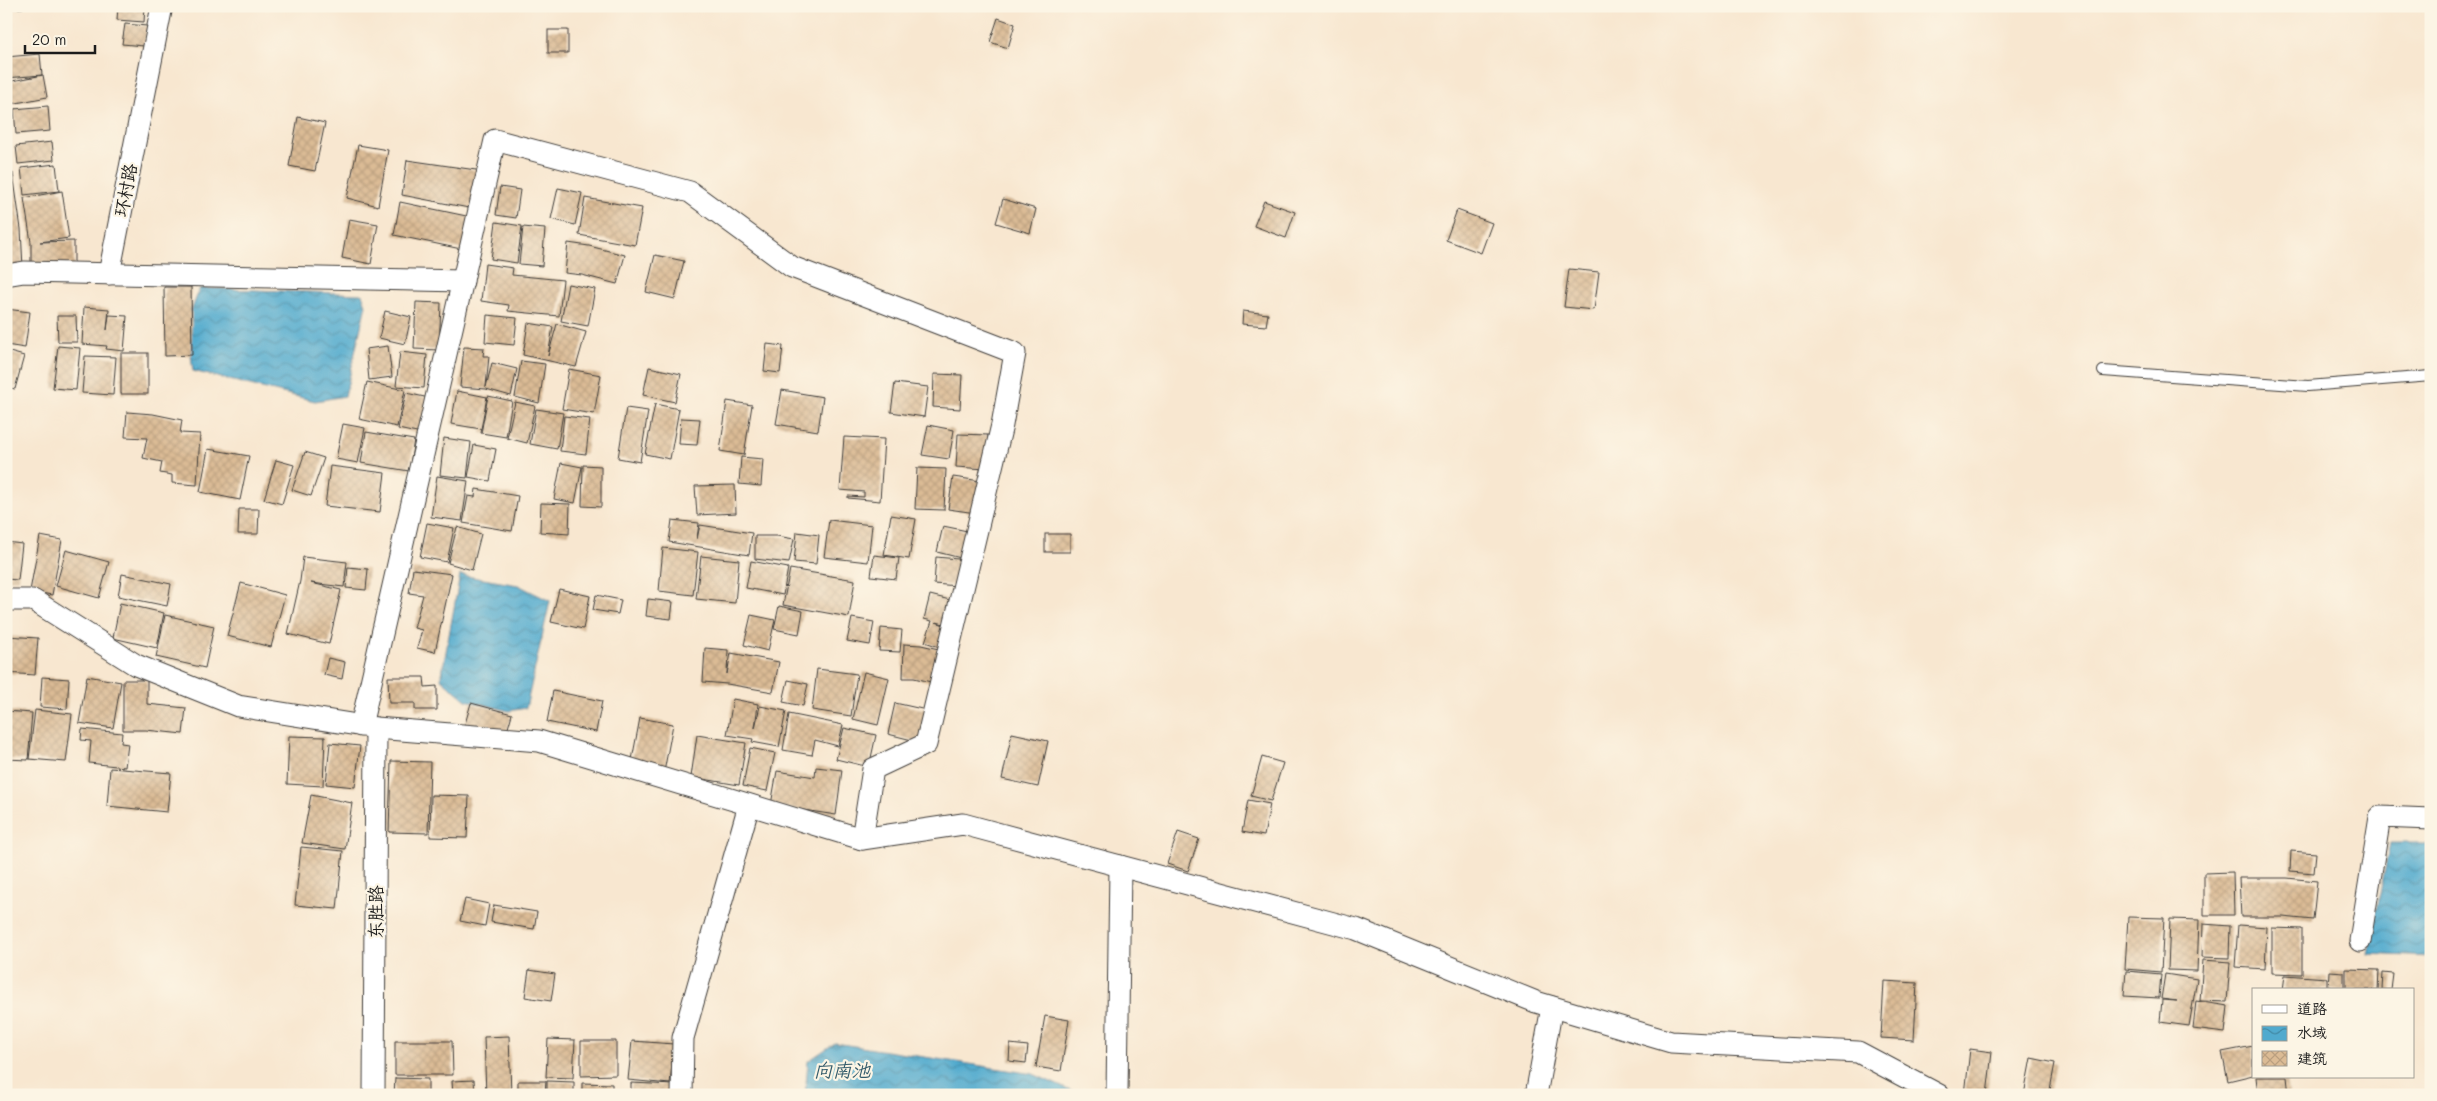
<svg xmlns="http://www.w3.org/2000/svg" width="2437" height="1101" font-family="Mali,'LXGW WenKai TC',sans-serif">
<defs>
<pattern id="water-waves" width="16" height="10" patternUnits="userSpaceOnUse" patternTransform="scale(1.25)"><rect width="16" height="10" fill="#51aace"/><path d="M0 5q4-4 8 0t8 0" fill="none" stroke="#428aa6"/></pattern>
<pattern id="building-cross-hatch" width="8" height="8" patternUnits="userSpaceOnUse" patternTransform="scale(1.25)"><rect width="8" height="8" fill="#dbbb95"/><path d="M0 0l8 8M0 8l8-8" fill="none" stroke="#bba080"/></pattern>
</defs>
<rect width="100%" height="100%" fill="#fcf5e5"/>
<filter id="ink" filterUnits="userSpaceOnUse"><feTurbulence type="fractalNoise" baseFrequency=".02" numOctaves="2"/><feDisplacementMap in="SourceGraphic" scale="10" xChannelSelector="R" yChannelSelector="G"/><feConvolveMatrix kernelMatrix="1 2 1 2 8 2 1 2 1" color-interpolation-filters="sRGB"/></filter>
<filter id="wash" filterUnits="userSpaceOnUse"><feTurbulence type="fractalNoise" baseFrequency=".0096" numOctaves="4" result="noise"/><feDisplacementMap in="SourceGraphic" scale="20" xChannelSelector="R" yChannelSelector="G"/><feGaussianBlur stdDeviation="1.12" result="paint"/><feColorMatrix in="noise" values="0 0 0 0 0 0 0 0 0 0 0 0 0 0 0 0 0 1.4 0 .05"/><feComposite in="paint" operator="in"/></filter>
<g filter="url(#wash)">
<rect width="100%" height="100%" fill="#f8e7d0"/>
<g fill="url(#water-waves)" stroke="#366375">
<polygon points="200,288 362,294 366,305 345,396 315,401 193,371 191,355 190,314"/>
<polygon points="460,575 518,585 550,601 526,708 509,711 466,700 441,679"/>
<polygon points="2390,843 2431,843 2431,957 2368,954"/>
<polygon points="835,1043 1033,1074 1073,1092 1074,1095 805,1095 808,1061"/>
</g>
<g id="blocks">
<g fill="url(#building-cross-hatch)">
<polygon points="6,6 23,6 23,8 6,9"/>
<polygon points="118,6 145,6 144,22 117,20"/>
<polygon points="998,18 1015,24 1008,48 990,42"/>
<polygon points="125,24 147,26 144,46 122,44"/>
<rect x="548" y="30" width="20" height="23"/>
<polygon points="40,54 42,75 6,78 6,57"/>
<polygon points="43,75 47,97 11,104 7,82"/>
<polygon points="48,106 50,131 16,134 14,109"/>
<polygon points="298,117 325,123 315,171 289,166"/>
<polygon points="52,142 54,160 18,164 16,146"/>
<polygon points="358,145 388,150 378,206 347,198"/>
<rect x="6" y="152" width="2" height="17"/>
<polygon points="407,160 483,171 474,209 402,195"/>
<polygon points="56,164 59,191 24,195 21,168"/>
<polygon points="6,173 13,173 21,229 23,268 6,269"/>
<polygon points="500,187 520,190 516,218 496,215"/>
<polygon points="558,188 582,193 575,225 551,219"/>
<polygon points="62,191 69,238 40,242 74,241 74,269 31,269 31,242 24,198"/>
<polygon points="585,198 642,208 635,245 579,235"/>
<polygon points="1003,199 1036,209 1030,233 996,223"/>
<polygon points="1264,201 1295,212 1286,238 1254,226"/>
<polygon points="400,202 471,217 466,250 394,235"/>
<polygon points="1457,210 1492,223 1481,253 1446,240"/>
<polygon points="349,219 378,224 371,264 342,258"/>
<polygon points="496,222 522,226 517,263 491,259"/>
<polygon points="523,227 545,229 542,266 519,264"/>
<polygon points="568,243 589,246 625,255 617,284 582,275 565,273"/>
<polygon points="655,255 684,261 675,299 646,292"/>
<polygon points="485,264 513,268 512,275 563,280 559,316 508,311 509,305 481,301"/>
<polygon points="1569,269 1599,272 1594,310 1564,307"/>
<polygon points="568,284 595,289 588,326 561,321"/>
<polygon points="164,287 191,287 192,355 165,356"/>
<polygon points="416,302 441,303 439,350 414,349"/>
<polygon points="84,307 109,309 107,330 109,315 127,316 124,351 106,349 107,346 82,344"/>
<polygon points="6,309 30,312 25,348 6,345"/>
<polygon points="385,311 411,317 405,344 379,338"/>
<polygon points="1243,311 1268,314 1266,326 1242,324"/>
<polygon points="487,315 517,318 514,345 485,342"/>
<polygon points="57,316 76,316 77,342 58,342"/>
<polygon points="528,323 553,327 548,356 557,324 586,332 576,367 523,355"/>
<polygon points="767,344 783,346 780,373 764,371"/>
<polygon points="58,346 80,348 76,390 53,388"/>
<polygon points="388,346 392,377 369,380 366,349"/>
<polygon points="464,347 484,348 483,356 489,356 486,387 492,363 517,369 511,396 486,389 460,387"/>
<polygon points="6,351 24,356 15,389 6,387"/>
<polygon points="400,352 427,355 424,388 396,386"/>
<rect x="121" y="353" width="27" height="41"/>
<polygon points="85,356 116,357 113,395 82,393"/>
<polygon points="521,361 545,364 539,403 515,397"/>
<polygon points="649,367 681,374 675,402 643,395"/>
<polygon points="569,369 601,375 594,414 562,409"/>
<polygon points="934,374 962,375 960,409 933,407"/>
<polygon points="367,382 405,390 397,427 359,419"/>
<polygon points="895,383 928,387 924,417 891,412"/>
<polygon points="782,390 823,397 818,431 776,424"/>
<polygon points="457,391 487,397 481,429 451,424"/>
<polygon points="406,393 434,399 426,435 398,429"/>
<polygon points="488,396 512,401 506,437 481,433"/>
<polygon points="727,401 752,405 744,455 720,451"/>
<polygon points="515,402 535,406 527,443 507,438"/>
<polygon points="655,404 679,409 670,459 645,454"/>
<polygon points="626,408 648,411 640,462 618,458"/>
<polygon points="536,409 563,413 557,449 530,444"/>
<polygon points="127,412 153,414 182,420 180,433 200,434 197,485 172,483 172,475 160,473 162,462 143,458 147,438 125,437"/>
<polygon points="564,416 590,419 586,454 560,451"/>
<polygon points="681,418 700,419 697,445 679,444"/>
<polygon points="343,424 365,428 358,463 336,459"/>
<polygon points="928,425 954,430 949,459 922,455"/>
<polygon points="366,432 414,440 409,471 361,463"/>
<polygon points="958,434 988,435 986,469 956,467"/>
<polygon points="844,437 884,439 880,501 848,498 848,496 864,497 864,492 840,490"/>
<polygon points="444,438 471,442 467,478 440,475"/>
<polygon points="474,445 496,449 490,481 468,477"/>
<polygon points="208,449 249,456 240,500 200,492"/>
<polygon points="305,452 324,458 311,496 292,490"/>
<polygon points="741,457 763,459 761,486 739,484"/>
<polygon points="276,460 294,465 282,504 264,499"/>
<polygon points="561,463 582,467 575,503 554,499"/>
<polygon points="583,465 601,466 601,507 582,506"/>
<polygon points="330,466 385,473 380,512 325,506"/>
<polygon points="917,468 946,469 944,510 915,509"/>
<polygon points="437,476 468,481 462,521 431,517"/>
<polygon points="953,477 988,482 983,514 948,509"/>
<polygon points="735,485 736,513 697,515 695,486"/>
<polygon points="476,489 518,496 512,531 463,523 468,496 475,497"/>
<polygon points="541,503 570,504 569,534 540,532"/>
<polygon points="239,509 259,509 258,534 238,534"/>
<polygon points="891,515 916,519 909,559 884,555"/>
<polygon points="672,520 699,523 697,539 700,525 752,533 749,555 669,542"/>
<polygon points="829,520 872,525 868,562 824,557"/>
<polygon points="427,523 454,528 447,562 420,557"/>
<polygon points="943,526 977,533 969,587 934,584 936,557 969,560 937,552"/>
<polygon points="457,527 481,534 472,570 448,563"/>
<polygon points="797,532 819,535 816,564 794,562"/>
<rect x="1045" y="534" width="25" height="18"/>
<polygon points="40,536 62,540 52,595 30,591"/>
<polygon points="755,536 777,536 794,539 789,563 755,559"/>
<polygon points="6,542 22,544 18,580 6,579"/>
<polygon points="663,548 698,552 693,595 659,591"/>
<polygon points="66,550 109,562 99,598 56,586"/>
<polygon points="874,555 899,558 896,579 871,576"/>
<polygon points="701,556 739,560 735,603 696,599"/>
<polygon points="303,557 347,562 344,587 311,583 341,590 329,644 288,634 300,581"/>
<polygon points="751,561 788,568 783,595 746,588"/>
<polygon points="348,567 368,569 366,590 346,588"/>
<polygon points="413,569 452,574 435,652 417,648 422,630 414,628 423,595 409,593"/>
<polygon points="790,569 855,580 849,617 783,605"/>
<polygon points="122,574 171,584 167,606 118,596"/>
<polygon points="241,583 285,595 271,647 227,636"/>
<polygon points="559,589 590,596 583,629 551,622"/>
<polygon points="596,595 621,600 618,614 593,610"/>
<polygon points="930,595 962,603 957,627 936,622 955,629 948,650 925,642 932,621 924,619"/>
<polygon points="648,599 673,602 671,619 646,616"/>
<polygon points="120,603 164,613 157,648 113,638"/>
<polygon points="779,606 803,611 799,634 774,629"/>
<polygon points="165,615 214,626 205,668 156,657"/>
<polygon points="751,615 775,620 768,651 744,645"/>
<polygon points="852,618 874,622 870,645 847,641"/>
<polygon points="881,628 902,630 900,652 879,651"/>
<polygon points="6,636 38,638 35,675 6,673"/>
<polygon points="904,644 921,645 952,652 944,685 914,678 903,678"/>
<polygon points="705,648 728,650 727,674 731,653 779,662 773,692 727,684 703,682"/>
<polygon points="328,658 345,662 342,679 324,675"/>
<polygon points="817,669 857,674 851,716 812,710"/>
<polygon points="864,672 889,678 878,725 853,719"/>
<polygon points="87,676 121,682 113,728 79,723"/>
<polygon points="42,677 69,679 67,709 40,707"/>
<polygon points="388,677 424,677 425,687 437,686 437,710 415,710 415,703 389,703"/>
<polygon points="123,680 147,680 147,704 186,708 183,734 146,730 123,730"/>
<polygon points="788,680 808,684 803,706 783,702"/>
<polygon points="553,691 602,701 596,732 547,722"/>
<polygon points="733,699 758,704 755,728 760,706 786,711 779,747 752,742 753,739 727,735"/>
<polygon points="471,703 512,714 504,742 463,731"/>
<polygon points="895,703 931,711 924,743 888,734"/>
<polygon points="35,710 72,714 66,762 29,759"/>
<polygon points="6,711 32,713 28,760 6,759"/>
<polygon points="789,714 843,725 838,746 815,740 812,755 783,750"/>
<polygon points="640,718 673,724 664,772 631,765"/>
<polygon points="844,728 876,735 869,767 836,759"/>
<polygon points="82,729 122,733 121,743 128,744 125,767 89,763 91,741 81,740"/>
<polygon points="1012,733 1048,741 1038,787 1002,779"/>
<polygon points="697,735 746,743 739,785 691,777"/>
<polygon points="289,736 325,737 323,786 287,784"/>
<polygon points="330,743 360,746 355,787 326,784"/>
<polygon points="750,748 775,753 767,791 743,786"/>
<polygon points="1262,757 1283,763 1271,801 1251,796"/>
<polygon points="391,761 430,762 428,833 389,832"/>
<polygon points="816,767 842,770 836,815 771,805 777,771 815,777"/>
<polygon points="110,768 171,773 167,812 107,806"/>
<polygon points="311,795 352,803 345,849 302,843"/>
<polygon points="431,795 469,796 467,838 430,837"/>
<polygon points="1248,800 1270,804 1264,836 1242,832"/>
<polygon points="1178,832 1199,839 1188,871 1167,864"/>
<polygon points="301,847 343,851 337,909 295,905"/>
<polygon points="2291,851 2316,853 2314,873 2290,871"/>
<polygon points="2233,872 2234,915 2204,915 2204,873"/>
<polygon points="2239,878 2287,878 2317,881 2313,920 2283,917 2241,917"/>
<polygon points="465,899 489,904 485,926 460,921"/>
<polygon points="494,905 537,912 534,929 491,922"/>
<polygon points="2128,917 2164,918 2161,972 2125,969"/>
<polygon points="2170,919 2199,920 2197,971 2168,970"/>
<polygon points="2203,924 2230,926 2229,958 2202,957"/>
<polygon points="2238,925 2267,927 2265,969 2235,967"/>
<polygon points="2272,928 2302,929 2302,974 2272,973"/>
<polygon points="2203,960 2230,962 2227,1002 2200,1001"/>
<polygon points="2346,969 2379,970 2378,990 2346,990"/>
<polygon points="529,970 555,974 551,1001 525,997"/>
<polygon points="2126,971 2161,974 2159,998 2124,996"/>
<polygon points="2330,971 2344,972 2344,990 2329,990"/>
<polygon points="2383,973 2393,974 2391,990 2382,990"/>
<polygon points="2165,974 2197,979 2189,1026 2160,1022 2162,1000 2177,1001 2161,999"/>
<polygon points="2285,975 2327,978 2327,990 2283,990"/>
<polygon points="1884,981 1917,983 1914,1040 1881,1038"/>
<polygon points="2196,1001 2228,1006 2225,1033 2193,1029"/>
<polygon points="1045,1016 1069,1020 1061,1071 1036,1067"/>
<polygon points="509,1036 511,1095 486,1095 484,1037"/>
<polygon points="548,1039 575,1040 573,1078 546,1077"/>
<polygon points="395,1041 452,1041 453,1075 395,1075"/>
<polygon points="581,1041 616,1041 616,1075 581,1076"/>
<polygon points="632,1041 674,1044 670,1084 628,1080"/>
<polygon points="1010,1044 1028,1046 1026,1063 1009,1061"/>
<polygon points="2253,1046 2253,1075 2228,1081 2222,1052"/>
<polygon points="1970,1049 1992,1052 1987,1095 1965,1095"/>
<polygon points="2031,1058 2055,1063 2049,1095 2024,1095"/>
<polygon points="2256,1077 2287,1077 2289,1095 2258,1095"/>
<polygon points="395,1078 428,1079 428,1095 394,1095"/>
<polygon points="474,1080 475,1095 453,1095 452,1081"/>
<polygon points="518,1081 546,1081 545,1095 518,1095"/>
<polygon points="547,1081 574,1082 574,1095 547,1095"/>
<polygon points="582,1083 612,1084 612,1095 582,1095"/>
<polygon points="631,1083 674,1085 673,1095 631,1095"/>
</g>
</g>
</g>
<g filter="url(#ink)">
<use href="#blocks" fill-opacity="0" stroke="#3d3a37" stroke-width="1"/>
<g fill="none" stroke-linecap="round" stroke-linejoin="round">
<g stroke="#3d3a37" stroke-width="12">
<polyline id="lane" points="2103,371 2308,386 2431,376"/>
</g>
<g stroke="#3d3a37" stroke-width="23">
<g id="street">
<polyline points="109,274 162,6"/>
<polyline points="6,275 24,272 463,281"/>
<polyline points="6,600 33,600 136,665 238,706 376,728 539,741 862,839 963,824 1356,929 1536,1002 1671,1042 1858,1052 1939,1095"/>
<polyline points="361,726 495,140 690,192 792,267 1015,353 1002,425 926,744 873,769 862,839"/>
<polyline points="2360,941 2380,817 2431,819"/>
<polyline points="374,1095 376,728"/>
<polyline points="682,1095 683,1038 749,805"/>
<polyline points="1117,1095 1120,866"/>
<polyline points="1536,1095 1552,1007"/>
</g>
</g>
<use href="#lane" stroke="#fff" stroke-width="10"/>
<use href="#street" stroke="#fff" stroke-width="21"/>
</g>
</g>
<g text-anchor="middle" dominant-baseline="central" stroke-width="4.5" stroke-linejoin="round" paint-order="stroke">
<g font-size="18" fill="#1c1c1c" stroke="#fcf5e5">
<text transform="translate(125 190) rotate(-79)">环村路</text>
<text transform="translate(375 912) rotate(-90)">东胜路</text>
</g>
<g font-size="19" font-style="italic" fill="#345c6c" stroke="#fcf5e5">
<text x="842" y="1069">向南池</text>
</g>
</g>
<rect width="2437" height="1101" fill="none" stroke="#fcf5e5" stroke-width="25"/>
<rect x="2252" y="988" width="162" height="90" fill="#fcf5e5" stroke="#a29e95"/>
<rect x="2262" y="1005" width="25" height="8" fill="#ffffff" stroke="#a29e95"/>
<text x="2297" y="1014" font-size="15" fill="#1c1c1c">道路</text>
<rect x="2262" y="1026" width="25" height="15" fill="url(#water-waves)" stroke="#a29e95"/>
<text x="2297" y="1038" font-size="15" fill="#1c1c1c">水域</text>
<rect x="2262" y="1051" width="25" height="15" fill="url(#building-cross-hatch)" stroke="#a29e95"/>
<text x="2297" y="1064" font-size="15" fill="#1c1c1c">建筑</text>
<path d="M25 45v8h70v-8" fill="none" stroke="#1c1c1c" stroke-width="2.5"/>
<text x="32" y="45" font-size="15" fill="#1c1c1c" stroke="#fcf5e5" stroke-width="4" paint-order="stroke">20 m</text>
</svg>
